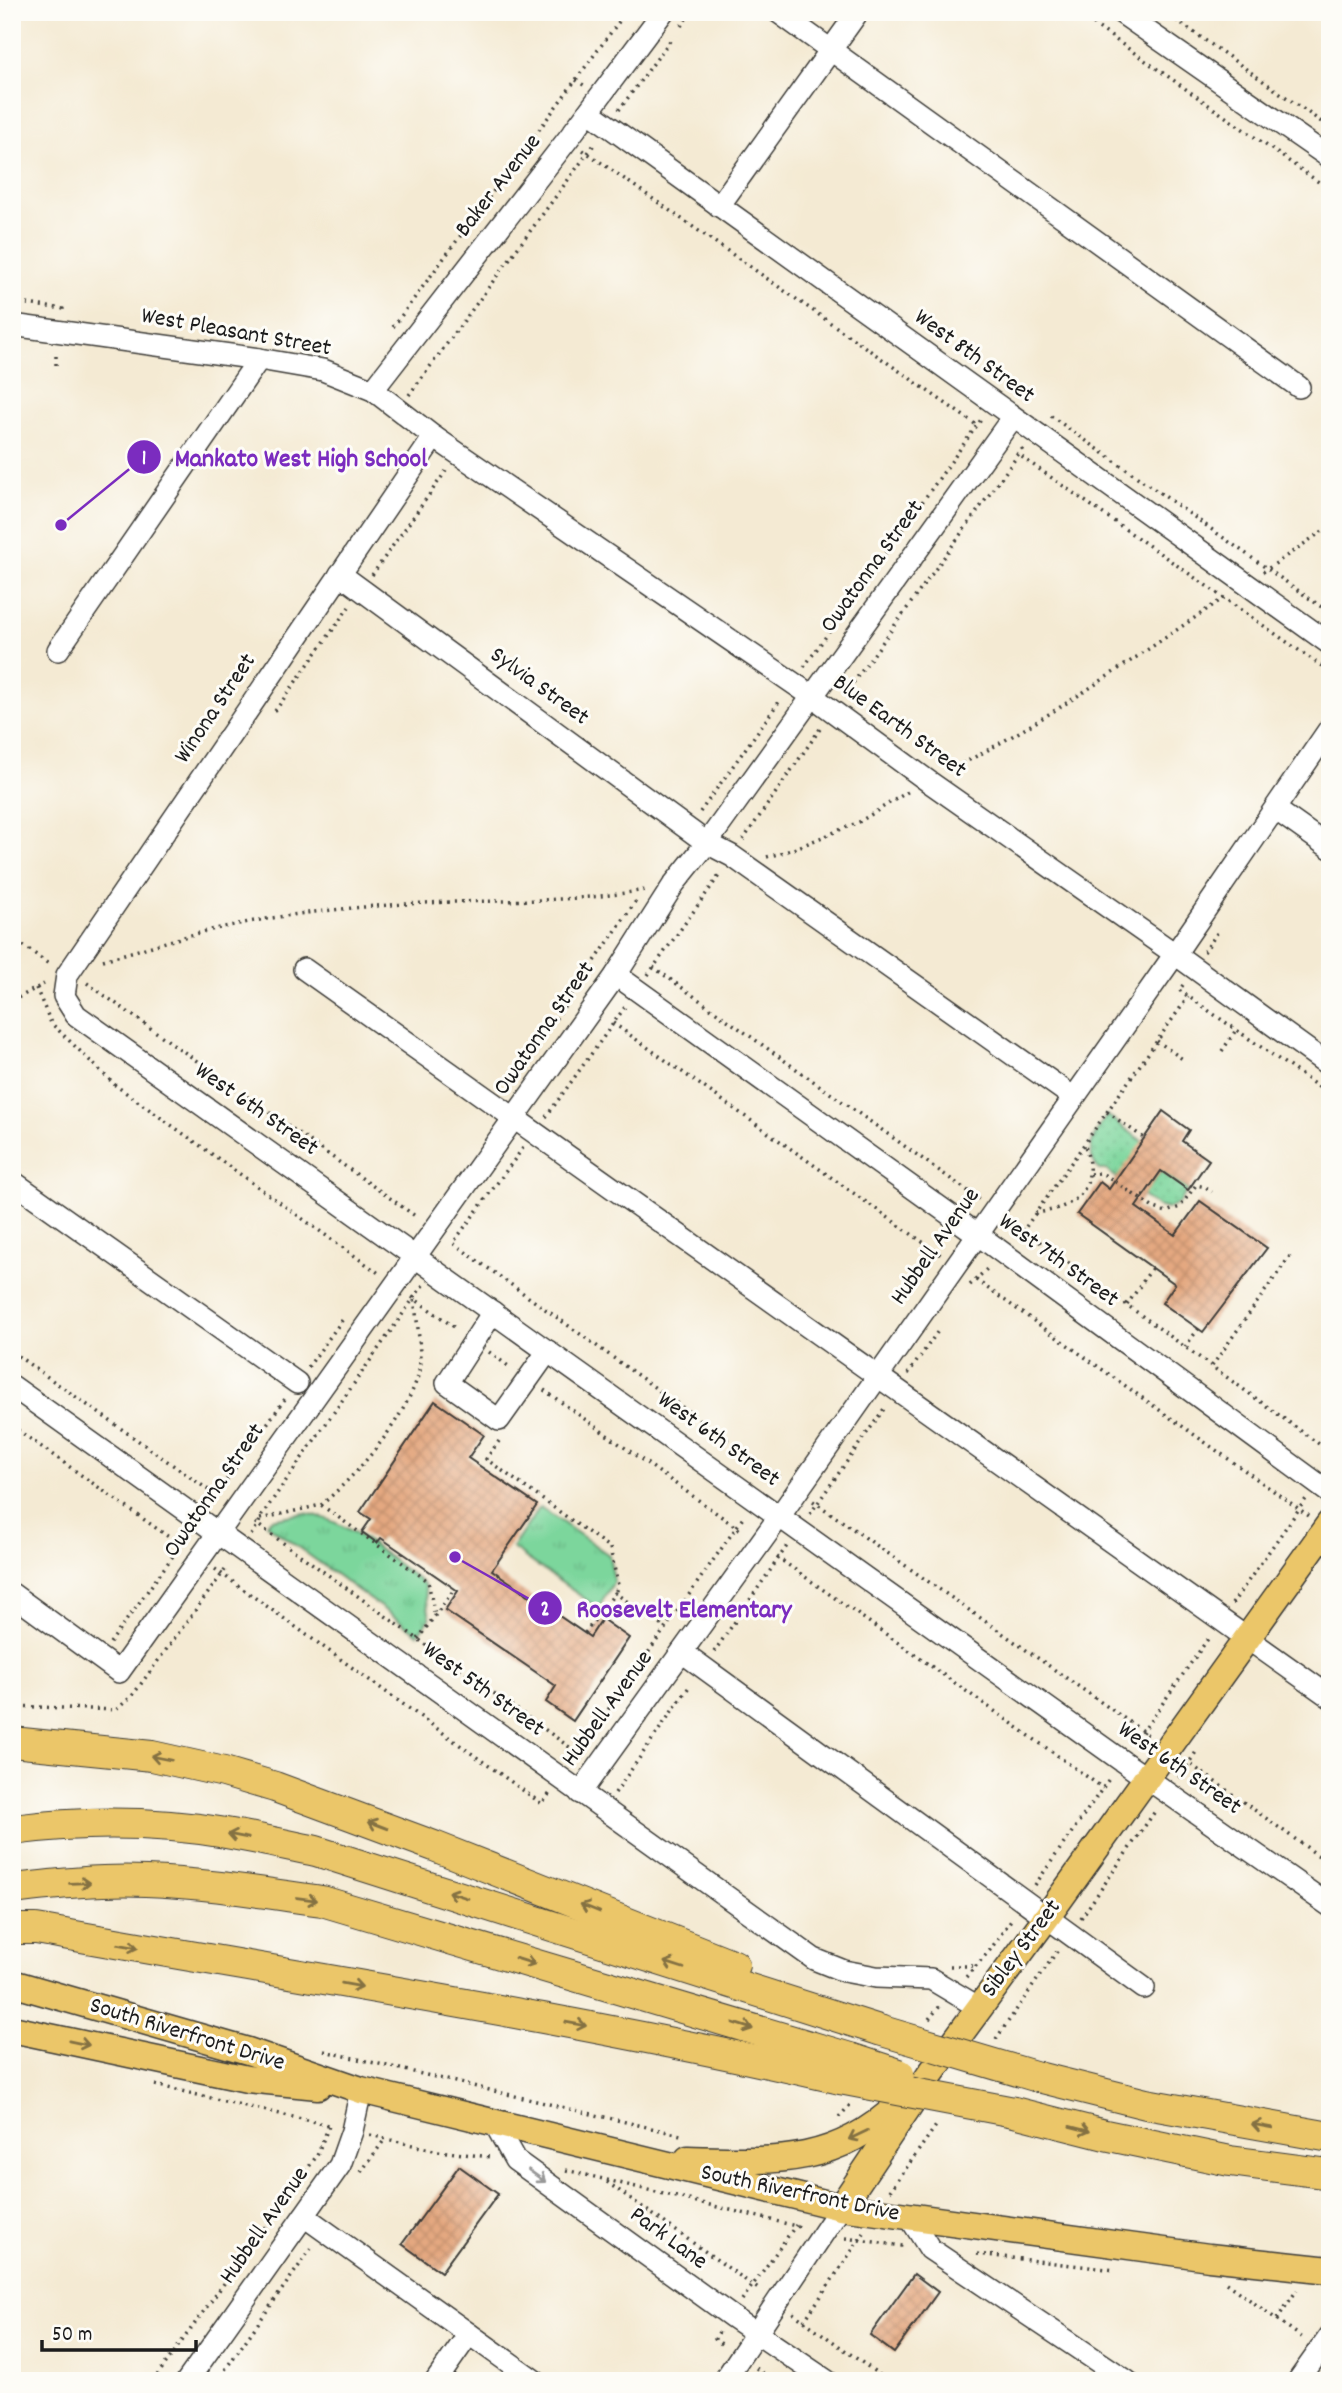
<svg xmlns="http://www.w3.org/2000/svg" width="1342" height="2393" font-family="Dekko,sans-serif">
<defs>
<pattern id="grass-dots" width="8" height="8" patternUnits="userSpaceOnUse" patternTransform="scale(1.75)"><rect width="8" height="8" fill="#7cd69c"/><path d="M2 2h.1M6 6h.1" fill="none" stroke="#6bb786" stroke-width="1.8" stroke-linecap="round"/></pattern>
<pattern id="park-tufts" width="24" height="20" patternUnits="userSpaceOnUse" patternTransform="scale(1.75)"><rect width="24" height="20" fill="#7cd69c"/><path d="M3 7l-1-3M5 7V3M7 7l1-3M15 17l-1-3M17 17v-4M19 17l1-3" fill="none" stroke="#6bb786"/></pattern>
<pattern id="building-cross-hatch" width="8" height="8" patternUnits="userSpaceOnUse" patternTransform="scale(1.75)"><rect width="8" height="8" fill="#e4a880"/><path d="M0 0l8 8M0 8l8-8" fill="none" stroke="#c3906e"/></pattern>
</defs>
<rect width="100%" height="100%" fill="#fdfcf7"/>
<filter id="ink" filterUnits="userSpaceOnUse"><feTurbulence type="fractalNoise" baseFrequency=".0143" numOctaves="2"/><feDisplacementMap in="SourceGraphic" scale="14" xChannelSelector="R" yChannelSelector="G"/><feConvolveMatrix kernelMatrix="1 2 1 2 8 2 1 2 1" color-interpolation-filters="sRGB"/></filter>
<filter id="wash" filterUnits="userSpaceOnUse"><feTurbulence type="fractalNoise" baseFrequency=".00686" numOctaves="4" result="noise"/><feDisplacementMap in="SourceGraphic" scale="28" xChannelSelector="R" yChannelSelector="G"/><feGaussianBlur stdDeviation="1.57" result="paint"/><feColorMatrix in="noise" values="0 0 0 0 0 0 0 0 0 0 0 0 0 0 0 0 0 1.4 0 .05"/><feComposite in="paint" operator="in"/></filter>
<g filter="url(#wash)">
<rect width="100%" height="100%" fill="#f4ead3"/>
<path fill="url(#grass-dots)" stroke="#4c795c" stroke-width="2" d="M1107,1115L1142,1141L1151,1185L1161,1171L1188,1190L1179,1203L1167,1209L1157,1206L1106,1170H1099C1082,1150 1095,1134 1107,1115Z"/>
<g fill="url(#park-tufts)" stroke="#4c795c" stroke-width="2">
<polygon points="540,1507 609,1555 614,1581 598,1608 512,1548"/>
<path d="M305,1513C348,1519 389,1559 424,1584L430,1618L418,1634L266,1524L271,1519Z"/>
</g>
<g id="blocks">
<g fill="url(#building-cross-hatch)">
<polygon points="1163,1111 1189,1130 1182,1141 1209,1160 1188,1190 1161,1171 1136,1207 1175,1235 1200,1201 1267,1248 1203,1332 1162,1303 1175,1284 1077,1214 1100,1182 1109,1189"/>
<polygon points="435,1401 484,1435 468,1458 537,1505 492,1570 590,1637 602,1619 629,1638 573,1721 546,1702 556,1686 445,1610 458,1591 381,1538 377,1543 362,1532 371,1519 360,1512"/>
<polygon points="459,2166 498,2194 441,2272 402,2244"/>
<polygon points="914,2274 938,2292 894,2353 870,2335"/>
</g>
</g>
</g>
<g filter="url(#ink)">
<use href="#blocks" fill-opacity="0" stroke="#3c3b37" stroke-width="2"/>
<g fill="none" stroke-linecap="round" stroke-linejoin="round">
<g stroke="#3c3b37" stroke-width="24">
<g id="minor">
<polyline points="778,12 1299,387"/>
<polyline points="1120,12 1330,158"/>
<polyline points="589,112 1330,644"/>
<polyline points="719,206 858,12"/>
<polyline points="12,325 259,359 323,370 373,390 434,437 812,696 928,781 1175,954 1330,1066"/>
<polyline points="373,390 568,139 663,12"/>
<polyline points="434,437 67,975 64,996 76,1015 1122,1761 1330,1906"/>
<polyline points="340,574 707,843 732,856 1073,1097"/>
<polyline points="58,650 259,359"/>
<polyline points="1275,809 1330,848"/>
<polyline points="304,969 1330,1697"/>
<polyline points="616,975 977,1234 1330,1493"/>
<polyline points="12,1181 297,1383"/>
<polyline points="493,1312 447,1383 499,1420 548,1351"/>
<polyline points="12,1386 814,1959 844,1971 876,1977 931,1979 978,2007"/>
<polyline points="12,1594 119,1672 616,975 674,884 707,843 1013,417"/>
<polyline points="682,1652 1144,1988"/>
<polyline points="580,1793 779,1517 1175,954 1330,728"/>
<polyline points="495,2124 515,2160 731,2316 827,2381"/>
<polyline points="304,2216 535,2381"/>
<polyline points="909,2216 930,2249 1127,2381"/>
<polyline points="187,2381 340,2165 352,2131 361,2090"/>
<polyline points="436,2381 469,2334"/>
<polyline points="724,2381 841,2207"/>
<polyline points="1298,2381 1330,2336"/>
</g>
</g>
<g stroke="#3c3b37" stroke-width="29">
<g id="major">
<polyline points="12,1983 248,2051 361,2090 841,2207 1209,2257 1330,2270"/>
<polyline points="12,2029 247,2079 318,2086"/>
<path d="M688,2159C770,2161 833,2167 897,2106"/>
<polyline points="841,2207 929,2076 1046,1918 1330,1523"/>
</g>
</g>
<g stroke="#3c3b37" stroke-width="32">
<g id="highway">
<polyline points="12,1742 152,1756 224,1772 275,1787 434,1846 734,1965"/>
<path d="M12,1830C83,1821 156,1821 226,1833C256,1838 286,1845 316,1851L879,2030"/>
<path d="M12,1889C56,1884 102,1879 146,1881C205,1883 264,1893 322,1901L850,2058"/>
<path d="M12,1929H36C304,1977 574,2018 840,2079"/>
<polyline points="1038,2077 1146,2104 1330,2137"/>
<polyline points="1014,2112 1105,2135 1230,2161 1330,2174"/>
</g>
</g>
<g stroke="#3c3b37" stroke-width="3.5" stroke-dasharray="2 5" stroke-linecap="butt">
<polyline points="1076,12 1330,190"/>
<polyline points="1165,12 1330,128"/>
<polyline points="681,26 691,12"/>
<polyline points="576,80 585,86"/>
<polyline points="619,110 672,38"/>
<polyline points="583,150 978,426"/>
<polyline points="27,304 63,309 63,311"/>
<polyline points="393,327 626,12"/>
<polyline points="56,365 56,353"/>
<polyline points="409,395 596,142"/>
<polyline points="1051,416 1330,613"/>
<polyline points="1016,453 1330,672"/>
<polyline points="1263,572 1330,526"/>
<polyline points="372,575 446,471"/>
<polyline points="804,667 983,417"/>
<polyline points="845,694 1023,448"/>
<polyline points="275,711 349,607"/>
<path d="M950,770C1047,721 1137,656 1227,596"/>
<polyline points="700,812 781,699"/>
<polyline points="743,840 822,726"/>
<polyline points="767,857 791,850 859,822 909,791"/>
<polyline points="12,937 50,965"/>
<polyline points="1204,952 1220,929"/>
<path d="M103,960C139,950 174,939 211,930C275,915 340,908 406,904C486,899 565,904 645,890"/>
<polyline points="653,967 979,1199"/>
<polyline points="648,975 721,873"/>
<polyline points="87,983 418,1218"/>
<polyline points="1183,985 1179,990 1330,1095"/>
<polyline points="36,988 51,1023 115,1085 380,1274"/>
<polyline points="12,1001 44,984"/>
<polyline points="613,1023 941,1255"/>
<polyline points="1157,1041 1184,1060"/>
<polyline points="1222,1051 1236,1030"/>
<polyline points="524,1065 638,898"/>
<polyline points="1107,1112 1144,1138"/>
<polyline points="546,1117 625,1007"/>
<polyline points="523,1148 453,1243 781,1478"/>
<polyline points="1090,1174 1100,1173 1107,1176 1152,1207 1166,1212 1180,1207 1196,1185 1206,1187 1212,1192"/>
<path d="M1035,1213C1078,1208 1100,1188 1084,1143"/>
<polyline points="1011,1221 1330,1452"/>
<polyline points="1018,1238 1188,997"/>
<polyline points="976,1280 1309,1516"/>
<polyline points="423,1285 262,1515 258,1525 582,1756"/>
<polyline points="970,1285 990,1266"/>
<polyline points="412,1297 457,1329"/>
<polyline points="1127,1305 1152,1268"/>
<polyline points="1185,1347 1199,1328"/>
<polyline points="12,1352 217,1496"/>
<polyline points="489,1352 511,1368"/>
<polyline points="1212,1366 1290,1256"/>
<polyline points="308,1367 343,1319"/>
<polyline points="908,1374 938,1331"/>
<polyline points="544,1390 743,1532"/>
<polyline points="12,1426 180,1545"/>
<polyline points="499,1441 486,1459 610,1548 618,1585 615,1593"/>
<polyline points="813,1501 1148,1735"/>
<polyline points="210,1503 285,1399"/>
<path d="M321,1505C356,1476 404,1421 418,1376C423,1359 417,1319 414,1300"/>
<polyline points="810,1514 886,1406"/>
<polyline points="260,1519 321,1505 428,1581 435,1616"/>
<polyline points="251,1535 258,1525 252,1520"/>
<polyline points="777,1557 1103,1788"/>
<polyline points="215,1569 542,1804 550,1793"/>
<polyline points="1232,1604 1306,1499"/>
<polyline points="585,1633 615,1593 666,1628"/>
<polyline points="418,1639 453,1591"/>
<polyline points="110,1643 188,1535"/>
<polyline points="714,1652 787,1546"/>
<polyline points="12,1706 116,1710 132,1696 228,1566"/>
<polyline points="1134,1744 1210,1636"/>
<polyline points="572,1761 745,1515"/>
<polyline points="1186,1761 1330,1864"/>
<polyline points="1179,1778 1196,1752"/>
<polyline points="615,1793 691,1684"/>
<polyline points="1035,1885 1111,1776"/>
<polyline points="1081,1918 1156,1810"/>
<polyline points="950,1966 974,1966"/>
<polyline points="966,1977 990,1950 1013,1917"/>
<polyline points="929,2019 940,2006"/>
<polyline points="996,2039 1058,1950"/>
<polyline points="324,2051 685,2136"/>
<polyline points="155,2085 332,2126"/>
<polyline points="839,2117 850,2105"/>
<polyline points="370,2135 438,2151 490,2157"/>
<polyline points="566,2170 804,2228"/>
<polyline points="361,2172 385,2139"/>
<polyline points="607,2182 761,2291"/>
<polyline points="890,2191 938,2123"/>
<polyline points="845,2238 903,2246"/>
<polyline points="977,2254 1115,2270"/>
<polyline points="1226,2283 1303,2338"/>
<polyline points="742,2300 796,2225"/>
<polyline points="793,2313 888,2381"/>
<polyline points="1277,2319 1297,2290"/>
<polyline points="804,2321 864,2233"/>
<polyline points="719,2332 715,2339 724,2346"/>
<polyline points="756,2368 774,2381"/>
<polyline points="153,2381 316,2157 329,2126"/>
<polyline points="217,2381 313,2246"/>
</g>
<use href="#minor" stroke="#fff" stroke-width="21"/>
<use href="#major" stroke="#ebc669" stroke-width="26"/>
<use href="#highway" stroke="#ebc669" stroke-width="30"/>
<g stroke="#3c3b37" stroke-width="32" stroke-linecap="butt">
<g id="highway-bridge">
<polyline points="879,2030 1038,2077"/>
<polyline points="850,2058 899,2074"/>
<polyline points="840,2079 1014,2112"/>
</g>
</g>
<use href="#highway-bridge" stroke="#ebc669" stroke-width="30"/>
</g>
<defs><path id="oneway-shaft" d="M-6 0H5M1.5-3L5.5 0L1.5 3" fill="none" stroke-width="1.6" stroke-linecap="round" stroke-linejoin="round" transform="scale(1.75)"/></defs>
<g stroke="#847142">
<use href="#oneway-shaft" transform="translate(161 1758) rotate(-169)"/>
<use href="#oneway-shaft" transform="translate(378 1825) rotate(-159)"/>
<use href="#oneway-shaft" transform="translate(238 1836) rotate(-169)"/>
<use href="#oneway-shaft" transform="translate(80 1883) rotate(-2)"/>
<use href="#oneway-shaft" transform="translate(458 1895) rotate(-162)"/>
<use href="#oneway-shaft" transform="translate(307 1899) rotate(8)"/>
<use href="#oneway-shaft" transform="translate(590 1908) rotate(-158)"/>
<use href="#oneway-shaft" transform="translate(128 1946) rotate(10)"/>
<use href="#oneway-shaft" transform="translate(525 1961) rotate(17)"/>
<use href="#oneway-shaft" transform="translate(674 1965) rotate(-162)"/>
<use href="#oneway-shaft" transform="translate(352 1985) rotate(10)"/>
<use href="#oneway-shaft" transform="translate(576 2024) rotate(10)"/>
<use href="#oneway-shaft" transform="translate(743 2026) rotate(17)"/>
<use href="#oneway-shaft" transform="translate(79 2043) rotate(12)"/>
<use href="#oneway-shaft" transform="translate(1262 2126) rotate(-170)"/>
<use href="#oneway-shaft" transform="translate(1080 2129) rotate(14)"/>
<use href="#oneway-shaft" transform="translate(858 2135) rotate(154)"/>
</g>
<use stroke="#999" href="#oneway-shaft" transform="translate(537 2176) rotate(36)"/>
</g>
<g text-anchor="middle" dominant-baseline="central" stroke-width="6" stroke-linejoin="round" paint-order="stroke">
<g font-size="24" fill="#1c1c1c" stroke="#fdfcf7">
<text transform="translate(499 186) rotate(-52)">Baker Avenue</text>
<text transform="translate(236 333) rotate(10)">West Pleasant Street</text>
<text transform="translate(974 357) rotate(36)">West 8th Street</text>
<text transform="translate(873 567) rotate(-54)">Owatonna Street</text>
<text transform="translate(539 687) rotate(36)">Sylvia Street</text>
<text transform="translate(216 709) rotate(-56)">Winona Street</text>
<text transform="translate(899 727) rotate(36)">Blue Earth Street</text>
<text transform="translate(545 1029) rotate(-55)">Owatonna Street</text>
<text transform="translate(256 1110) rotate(35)">West 6th Street</text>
<text transform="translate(936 1247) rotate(-55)">Hubbell Avenue</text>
<text transform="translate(1058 1261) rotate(36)">West 7th Street</text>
<text transform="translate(718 1440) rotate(36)">West 6th Street</text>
<text transform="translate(215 1491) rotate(-55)">Owatonna Street</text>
<text transform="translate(483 1690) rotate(36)">West 5th Street</text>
<text transform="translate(608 1709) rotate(-54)">Hubbell Avenue</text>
<text transform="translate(1179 1769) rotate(35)">West 6th Street</text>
<text transform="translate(1022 1949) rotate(-53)">Sibley Street</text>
<text transform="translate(187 2035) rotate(17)">South Riverfront Drive</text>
<text transform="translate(800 2194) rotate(12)">South Riverfront Drive</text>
<text transform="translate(265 2226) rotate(-55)">Hubbell Avenue</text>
<text transform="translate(668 2239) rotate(36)">Park Lane</text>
</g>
</g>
<path fill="none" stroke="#7b2cbf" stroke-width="2.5" d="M61 525L144 457M455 1557L545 1608"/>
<g fill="#7b2cbf" stroke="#fdfcf7" stroke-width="2.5">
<circle cx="61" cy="525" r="7"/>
<circle cx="455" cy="1557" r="7"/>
<circle cx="144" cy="457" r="18"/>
<circle cx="545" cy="1608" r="18"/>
</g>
<g font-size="21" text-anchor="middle" font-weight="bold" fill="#fff">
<text x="144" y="464">1</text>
<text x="545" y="1615">2</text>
</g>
<g font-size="26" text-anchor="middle" font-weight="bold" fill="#7b2cbf" stroke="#fdfcf7" stroke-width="6" stroke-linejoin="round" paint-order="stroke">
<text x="301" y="466">Mankato West High School</text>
<text x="684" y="1617">Roosevelt Elementary</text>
</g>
<rect width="1342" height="2393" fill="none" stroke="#fdfcf7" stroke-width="42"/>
<path d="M42 2340v10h154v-10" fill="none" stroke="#1c1c1c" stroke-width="3.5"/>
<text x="52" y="2340" font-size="21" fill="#1c1c1c" stroke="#fdfcf7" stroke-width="5" paint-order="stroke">50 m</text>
</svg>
